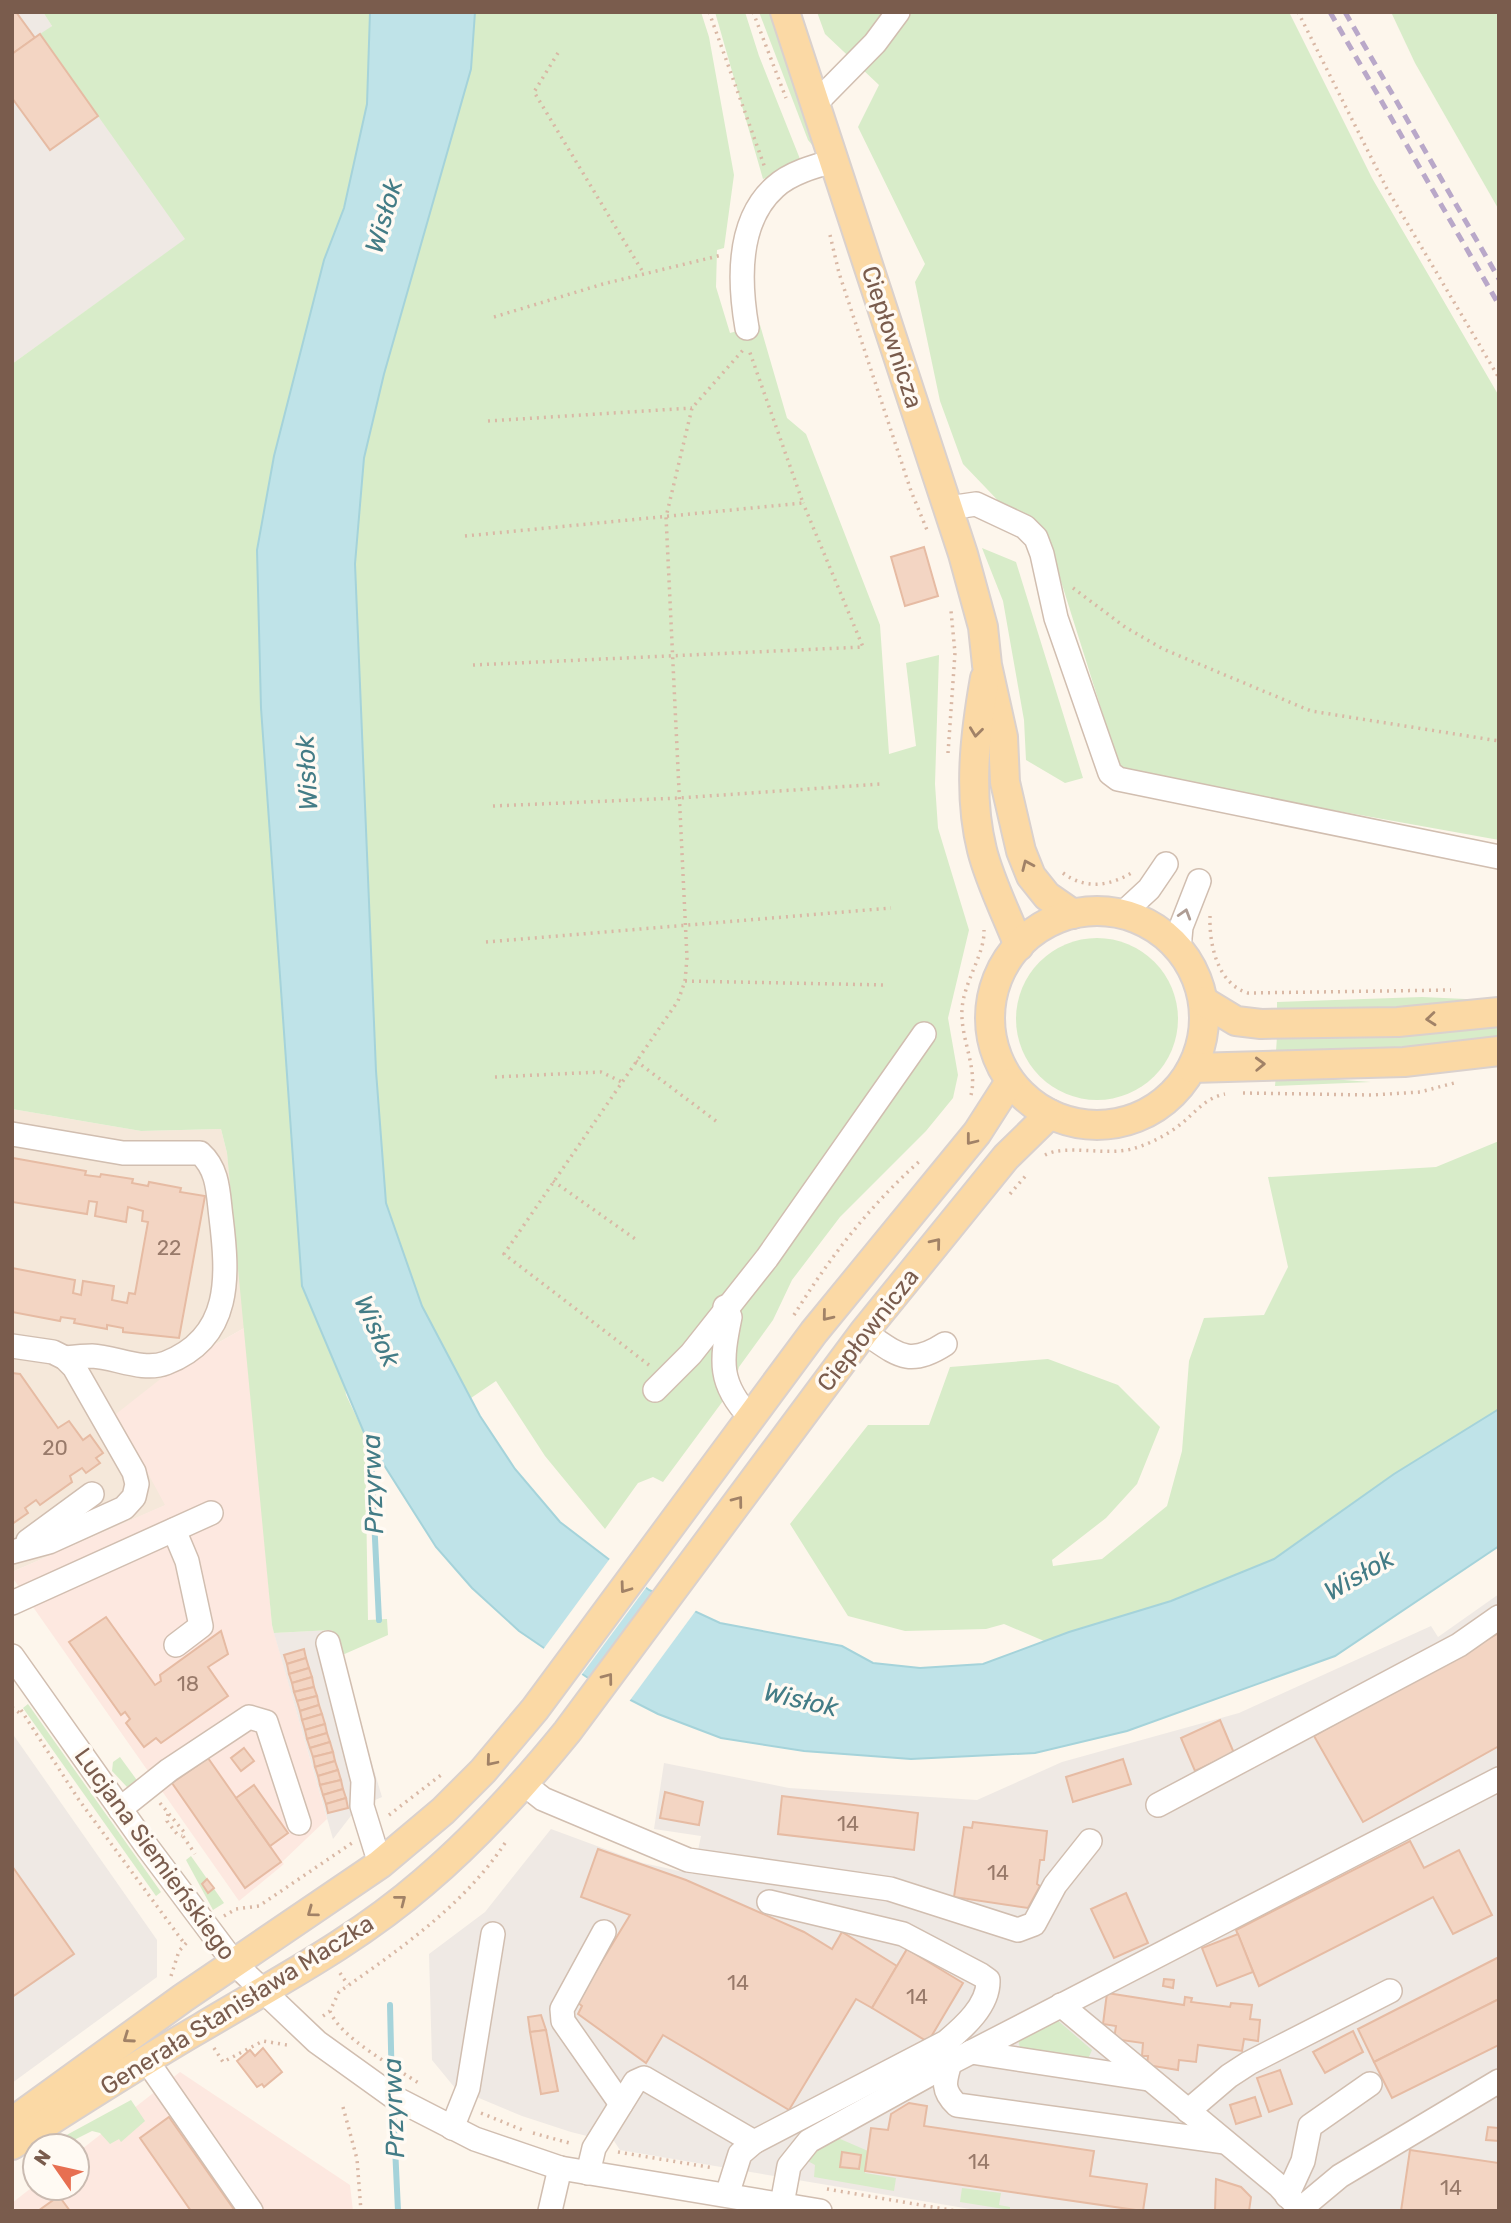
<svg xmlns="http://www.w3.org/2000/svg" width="1511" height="2223" font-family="Rubik,sans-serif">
<rect width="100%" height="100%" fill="#fdf6ec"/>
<polygon fill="#f5e8da" points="12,1109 141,1131 221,1129 227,1153 246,1327 177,1366 166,1505 12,1572"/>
<g fill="#fde8e0">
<polygon points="246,1327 272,1625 327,1819 282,1862 284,1864 239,1901 12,1577 12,1572 165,1505 116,1414 177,1366"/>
<polygon points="180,2072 350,2185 353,2211 12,2211 12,2203 35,2185 35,2188 77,2188 77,2153"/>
</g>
<g fill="#efe9e4">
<polygon points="12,12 43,12 52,26 41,35 186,239 12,364"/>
<polygon points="1499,1594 1499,2211 982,2211 620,2150 612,2138 594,2129 587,2136 571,2132 522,2116 455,2088 432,2060 429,1954 485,1912 551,1829 643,1863 693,1874 701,1836 654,1829 664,1763 789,1788 977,1800 1062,1762 1239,1713 1431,1626 1438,1637"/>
<polygon points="332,1630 382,1797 357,1808 333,1839 274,1633"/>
<polygon points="12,1733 157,1940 157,1977 12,2083"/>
</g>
<g fill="#d8ecc9">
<polygon points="43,12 370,12 367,104 344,208 324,260 274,456 257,550 261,708 346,1395 365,1435 368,1620 387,1619 388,1635 340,1656 332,1630 274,1633 272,1625 227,1153 221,1129 141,1131 12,1109 12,364 185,239 40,34 52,26"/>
<polygon points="475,12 701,12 709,37 734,175 724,248 717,250 716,287 730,333 760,325 787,418 806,434 880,625 889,754 916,746 906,663 939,655 935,784 938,828 969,930 948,1018 958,1075 953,1098 926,1131 840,1217 792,1280 773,1320 739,1367 734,1386 663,1482 653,1477 638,1483 605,1529 545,1456 496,1381 471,1398 422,1306 386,1203 376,1071 355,564 364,458 384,374 471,69"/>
<polygon points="715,12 745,12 759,56 802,164 763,179"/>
<polygon points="759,12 771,12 817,151 808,140"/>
<polygon points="817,12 1289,12 1372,178 1499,396 1499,840 1121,772 1054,559 963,464 940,401 915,282 925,264 858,127 879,85 825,34"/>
<polygon points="1391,12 1499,12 1499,210 1415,63"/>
<polygon points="982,548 1016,562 1083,778 1065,783 1026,760 1024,720 1003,601"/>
<circle cx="1097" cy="1019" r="81"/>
<polygon points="1422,997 1488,1000 1388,1010 1277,1014 1277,1002"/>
<polygon points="1499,1023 1499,1039 1338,1052 1276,1052 1277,1036"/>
<polygon points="1276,1075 1371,1082 1275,1086"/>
<polygon points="1499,1141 1499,1409 1394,1474 1274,1559 1171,1601 1044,1641 1004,1624 986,1629 905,1631 848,1616 790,1524 868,1425 929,1425 950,1367 1048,1359 1118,1385 1160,1427 1137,1484 1106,1518 1052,1560 1053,1566 1102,1559 1167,1506 1182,1451 1189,1361 1204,1318 1264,1315 1288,1267 1268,1177 1436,1167"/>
<polygon points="28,1704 161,1892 156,1896 23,1708"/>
<polygon points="120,1757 139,1783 127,1787 112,1771 113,1762"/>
<polygon points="191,1856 224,1903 213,1910 186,1860"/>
<polygon points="1056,2019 1092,2050 1088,2059 1020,2048 1018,2040"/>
<polygon points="131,2100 145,2121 121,2142 119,2139 110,2144 100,2133 92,2131 62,2146 50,2144"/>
<polygon points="838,2138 868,2151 865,2173 896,2178 894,2191 814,2177 815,2165 806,2160 816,2150"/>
<polygon points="962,2188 1001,2193 999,2205 1010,2207 1010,2210 960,2202"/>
</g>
<polygon fill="#bfe3e8" stroke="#a5d3da" stroke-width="2" points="370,12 475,12 471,69 384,374 364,458 355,564 376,1071 386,1203 422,1306 480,1416 515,1469 560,1522 649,1590 720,1623 842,1646 873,1663 920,1668 983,1664 1069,1632 1171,1601 1274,1559 1394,1474 1499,1409 1499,1546 1335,1656 1127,1731 1035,1753 911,1759 804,1751 721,1738 658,1714 591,1680 519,1631 472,1588 436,1547 365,1435 302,1286 261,708 257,550 274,456 324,260 344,208 367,104"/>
<g fill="#fdf6ec">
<polygon points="611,1557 648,1585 580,1677 542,1651"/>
<polygon points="655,1589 697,1609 628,1703 587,1681"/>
</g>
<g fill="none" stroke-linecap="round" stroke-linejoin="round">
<g stroke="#a5d3da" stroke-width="6">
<polyline points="370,1437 379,1620"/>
<polyline points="390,2005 392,2090"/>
<polyline points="393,2104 398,2211"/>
</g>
</g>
<g fill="#f3d5c3" stroke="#e6bba3" stroke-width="2">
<polygon points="12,12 16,12 35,38 12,54"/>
<polygon points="40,34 98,116 50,150 12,98 12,54"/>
<polygon points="924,547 938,596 905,606 891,557"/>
<polygon points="13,1158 86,1171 85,1175 100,1177 101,1174 133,1179 132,1183 148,1186 149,1182 181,1188 180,1192 205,1196 179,1338 123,1332 123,1328 107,1325 107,1329 74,1323 75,1319 61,1317 60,1321 12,1312 12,1268 75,1280 73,1293 81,1295 83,1281 114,1286 112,1300 127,1303 129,1293 135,1294 148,1222 142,1221 143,1211 128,1207 126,1222 95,1216 97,1202 89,1201 87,1214 12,1202"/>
<polygon points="12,1373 20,1374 58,1428 69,1421 83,1440 90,1435 103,1453 96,1458 100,1463 86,1473 82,1468 70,1476 72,1482 40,1505 36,1500 25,1508 28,1513 12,1524"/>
<polygon points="106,1617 155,1685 161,1681 160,1675 221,1631 228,1654 208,1667 228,1696 161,1743 156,1738 144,1747 126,1723 130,1719 125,1712 121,1715 69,1642"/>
<polygon points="1499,1633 1499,1746 1363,1822 1314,1736"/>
<polygon points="304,1649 306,1658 287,1664 284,1655"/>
<polygon points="306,1658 309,1668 289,1674 287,1664"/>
<polygon points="309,1668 312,1677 292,1683 289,1674"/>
<polygon points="312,1677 314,1687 294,1692 292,1683"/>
<polygon points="314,1687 317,1696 297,1701 294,1692"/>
<polygon points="317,1696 319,1705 300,1711 297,1701"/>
<polygon points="319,1705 322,1714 302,1720 300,1711"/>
<polygon points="322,1714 325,1724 305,1730 302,1720"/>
<polygon points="1220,1720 1234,1753 1195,1771 1181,1738"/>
<polygon points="325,1724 327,1733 307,1739 305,1730"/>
<polygon points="327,1733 330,1742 310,1748 307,1739"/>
<polygon points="330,1742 333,1752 313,1757 310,1748"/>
<polygon points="244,1748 254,1761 241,1771 231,1758"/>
<polygon points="333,1752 335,1761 315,1767 313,1757"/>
<polygon points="208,1758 281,1862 245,1888 172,1783"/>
<polygon points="1123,1759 1131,1784 1073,1802 1066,1777"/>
<polygon points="335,1761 338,1770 318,1776 315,1767"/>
<polygon points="338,1770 341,1780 320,1785 318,1776"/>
<polygon points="341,1780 343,1789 323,1795 320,1785"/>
<polygon points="254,1785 288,1833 270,1846 236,1798"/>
<polygon points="343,1789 346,1798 326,1804 323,1795"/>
<polygon points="665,1792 703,1802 699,1825 660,1818"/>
<polygon points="782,1796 918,1813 914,1850 778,1834"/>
<polygon points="346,1798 348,1808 328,1813 326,1804"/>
<polygon points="973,1822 1047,1831 1044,1860 1040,1860 1037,1884 1040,1886 1028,1908 954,1897 964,1827 972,1828"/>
<polygon points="1410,1841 1424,1868 1459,1850 1492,1915 1453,1934 1433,1897 1259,1986 1236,1930"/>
<polygon points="598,1849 686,1880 804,1932 832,1949 842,1932 897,1966 872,2008 856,1999 789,2110 663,2035 646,2063 578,2014 582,2006 577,2002 630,1915 581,1897"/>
<polygon points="12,1866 74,1954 12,1997"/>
<polygon points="207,1879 214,1888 208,1893 202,1884"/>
<polygon points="1126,1893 1148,1943 1114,1958 1091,1909"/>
<polygon points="1238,1934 1253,1972 1217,1986 1202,1948"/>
<polygon points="907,1949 963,1983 928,2042 872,2008"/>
<polygon points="1499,1957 1499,1999 1374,2062 1358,2029"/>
<polygon points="1164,1979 1174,1980 1173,1988 1163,1986"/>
<polygon points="1107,1993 1184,2005 1185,1997 1192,1998 1191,2002 1230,2007 1231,2003 1252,2005 1250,2019 1260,2020 1258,2041 1244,2039 1242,2051 1198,2045 1196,2062 1179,2060 1178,2070 1147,2065 1148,2056 1142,2056 1143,2043 1114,2039 1116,2026 1103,2024"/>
<polygon points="1499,1999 1499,2045 1392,2098 1374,2062"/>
<polygon points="541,2015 546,2030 530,2032 528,2017"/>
<polygon points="546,2030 558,2091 541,2094 530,2032"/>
<polygon points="1353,2031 1363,2052 1325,2073 1313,2052"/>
<polygon points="263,2048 282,2072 264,2087 262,2084 257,2087 237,2061 250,2050 255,2056"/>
<polygon points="1280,2070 1292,2104 1269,2112 1257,2078"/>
<polygon points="1255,2097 1261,2116 1236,2124 1230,2105"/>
<polygon points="909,2103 927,2106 924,2126 1094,2151 1090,2176 1147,2184 1143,2211 865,2171 871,2128 888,2130 891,2114"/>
<polygon points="169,2117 235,2211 191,2211 140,2138"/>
<polygon points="1499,2122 1499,2141 1486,2140 1488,2127 1498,2128"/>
<polygon points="1410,2150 1499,2163 1499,2211 1401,2211"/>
<polygon points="842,2152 861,2155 859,2169 840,2167"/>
<polygon points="1216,2179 1241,2187 1251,2197 1249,2211 1215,2211"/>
<polygon points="59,2196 70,2211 38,2211"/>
</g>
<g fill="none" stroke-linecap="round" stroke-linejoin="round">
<g stroke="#d1beb0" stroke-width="26">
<g id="minor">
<polyline points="815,104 875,43 898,12"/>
<path d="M747,328C739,282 736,222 775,187C790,173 815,166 834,161"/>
<polyline points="949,508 976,504 1025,527 1036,538 1042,554 1056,618 1110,773 1118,779 1499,857"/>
<polyline points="1122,914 1149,889 1166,864"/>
<polyline points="1179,949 1181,927 1199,881"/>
<path d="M12,1134L123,1153H200C219,1170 218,1194 221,1217C228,1275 233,1337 166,1363C143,1372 115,1357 92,1356C84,1356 74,1357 65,1358"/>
<path d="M725,1307L730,1317C721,1361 718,1384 751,1418"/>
<path d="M864,1332C897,1354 908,1368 945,1344"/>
<polyline points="12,1346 53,1352 65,1358 74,1367 134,1472 137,1484 134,1497 124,1508 49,1542 12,1552"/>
<polyline points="655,1390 691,1354 767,1258 924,1034"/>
<polyline points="174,1530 187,1561 201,1626 176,1645"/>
<polyline points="28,1541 92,1494"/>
<polyline points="12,1603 211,1513"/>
<polyline points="328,1643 363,1781 362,1806 380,1864"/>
<polyline points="12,1656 148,1848 235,1964 317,2042 395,2098 475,2139 560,2168 820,2211"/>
<polyline points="524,1784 543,1799 688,1860 890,1889 1018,1930 1034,1924 1055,1885 1090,1841"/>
<polyline points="1158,1805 1459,1645 1499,1617"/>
<polyline points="120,1809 169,1770 249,1717 266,1722 299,1823"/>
<polyline points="604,1932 562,2009 563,2021 621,2104"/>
<polyline points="1061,2005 1279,2186 1300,2209 1307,2211"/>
<polyline points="971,2052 1148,2079"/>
<polyline points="147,2061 251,2211"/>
<path d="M950,2063C944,2082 942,2091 957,2105L1225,2142"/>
<polyline points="1188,2111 1229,2076 1249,2063 1390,1991"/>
<polyline points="452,2128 468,2088 493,1934"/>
<polyline points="588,2173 594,2148 635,2082 644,2078 754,2142"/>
<path d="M727,2195L740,2154L754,2142L946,2042C964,2027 989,2005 988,1980L981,1975L903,1934L769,1902"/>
<polyline points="1287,2196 1303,2161 1310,2126 1370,2084"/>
<polyline points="782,2204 789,2166 809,2141 950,2063 1499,1779"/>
<polyline points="550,2211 560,2168"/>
<polyline points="1298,2211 1340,2176 1499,2081"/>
</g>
</g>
<g stroke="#dad1cd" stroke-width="32">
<g id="major">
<polyline points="785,12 963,554 983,627 987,665 1003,737 1005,782 1021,851 1031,876 1047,896 1073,914"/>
<path d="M985,678C975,735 968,793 982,850C990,882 1007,915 1019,946"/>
<circle cx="1097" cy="1018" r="107"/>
<polyline points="1203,1001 1236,1021 1261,1024 1398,1022 1499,1012"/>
<polyline points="1192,1068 1404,1062 1499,1051"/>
<polyline points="12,2122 183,1998 380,1864 443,1811 483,1771 535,1709 814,1332 977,1133 1009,1083"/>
<path d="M12,2145C75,2105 138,2064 202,2027C279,1981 356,1941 424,1882C477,1837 523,1786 567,1732L864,1332L1006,1157L1050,1114"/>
</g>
</g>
<g stroke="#d9b8a5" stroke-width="3.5" stroke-dasharray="2 5" stroke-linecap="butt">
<polyline points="709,12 765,168"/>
<polyline points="753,12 786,98"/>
<polyline points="1298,12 1387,189 1499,378"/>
<polyline points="558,53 534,92 644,274"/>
<polyline points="830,235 839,273 911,491 927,530"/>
<polyline points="494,317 603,284 722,255"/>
<polyline points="488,421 692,408"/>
<polyline points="465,536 803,503 749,350"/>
<polyline points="1073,588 1125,627 1163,649 1311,711 1499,741"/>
<polyline points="473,665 863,647 803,503"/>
<polyline points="948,753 955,653 951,611"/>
<polyline points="493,806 679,798 880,784"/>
<path d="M1063,873C1086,890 1110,886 1133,872"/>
<path d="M1210,916C1209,943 1217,984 1248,993L1451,990"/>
<polyline points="486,942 891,908"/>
<polyline points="685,981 886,985"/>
<polyline points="636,1061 720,1124"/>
<polyline points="495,1077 601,1072 622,1082"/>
<polyline points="1243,1093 1372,1095 1420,1092 1454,1083"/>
<path d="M971,1095C978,1068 960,1038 962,1009C964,981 985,954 984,930"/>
<path d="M1045,1155C1066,1144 1104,1156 1132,1149C1149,1144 1166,1136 1181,1124C1196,1112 1205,1098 1225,1094"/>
<polyline points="553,1181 638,1241"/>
<polyline points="1010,1194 1028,1173"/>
<path d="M794,1315C830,1257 870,1205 922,1159"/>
<polyline points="649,1365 504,1254 678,1001 685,981 687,958 666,517 692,408 743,350"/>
<polyline points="12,1707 22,1715"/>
<polyline points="21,1710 79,1800 184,1943"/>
<polyline points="160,1803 184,1832 183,1836 195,1854"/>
<polyline points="168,1814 167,1821 177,1834 182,1836"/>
<polyline points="389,1815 441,1775"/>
<polyline points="224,1916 236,1909 259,1906 352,1843"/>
<polyline points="340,1973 348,1985"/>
<polyline points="171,1976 179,1951 189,1940"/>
<path d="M330,2011C340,2038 395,2067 420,2084"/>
<path d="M323,2016L330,2011L339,1992C400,1949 466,1904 507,1840"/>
<polyline points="214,2048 223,2062 263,2041 287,2045"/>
<polyline points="343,2107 357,2159 361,2211"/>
<polyline points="481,2113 525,2131"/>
<polyline points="533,2133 573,2144"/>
<polyline points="618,2152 714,2168"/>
<polyline points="827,2189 956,2211"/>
</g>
<use href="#minor" stroke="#fff" stroke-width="23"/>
<use href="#major" stroke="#fbd9a5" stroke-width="28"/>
<g stroke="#b9a8c9" stroke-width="5" stroke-dasharray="10 7" stroke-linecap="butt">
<polyline points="1330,12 1499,305"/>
<polyline points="1345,12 1499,279"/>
</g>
</g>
<defs><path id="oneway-chevron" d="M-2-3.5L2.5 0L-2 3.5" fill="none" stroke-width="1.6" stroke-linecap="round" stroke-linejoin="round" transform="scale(1.75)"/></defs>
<g stroke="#a18267">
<use href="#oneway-chevron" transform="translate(976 732) rotate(97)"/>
<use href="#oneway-chevron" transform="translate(1027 865) rotate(-114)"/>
<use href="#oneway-chevron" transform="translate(1431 1019) rotate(175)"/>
<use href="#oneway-chevron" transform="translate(1260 1064) rotate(-2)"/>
<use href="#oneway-chevron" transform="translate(971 1140) rotate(128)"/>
<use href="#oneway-chevron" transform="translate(936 1243) rotate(-51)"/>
<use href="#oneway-chevron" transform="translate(827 1316) rotate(129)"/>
<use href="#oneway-chevron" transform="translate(738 1501) rotate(-53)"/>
<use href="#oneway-chevron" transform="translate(625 1588) rotate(126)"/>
<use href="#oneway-chevron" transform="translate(608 1678) rotate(-53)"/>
<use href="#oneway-chevron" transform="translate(491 1761) rotate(130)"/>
<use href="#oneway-chevron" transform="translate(401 1900) rotate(-38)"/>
<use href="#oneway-chevron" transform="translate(312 1912) rotate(144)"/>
<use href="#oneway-chevron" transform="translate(128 2038) rotate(145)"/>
</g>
<use stroke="#af9d94" href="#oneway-chevron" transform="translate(1185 914) rotate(-73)"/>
<g text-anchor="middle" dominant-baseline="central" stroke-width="7" stroke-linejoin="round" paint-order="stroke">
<g font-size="21" fill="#987a6a">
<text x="169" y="1247">22</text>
<text x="55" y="1447">20</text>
<text x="188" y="1683">18</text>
<text x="848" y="1823">14</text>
<text x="998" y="1872">14</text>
<text x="738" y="1982">14</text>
<text x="917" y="1996">14</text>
<text x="979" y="2161">14</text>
<text x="1451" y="2187">14</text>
</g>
<g font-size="24" fill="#7a5c4d" stroke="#fffaf3">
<text transform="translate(892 337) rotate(72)">Ciepłownicza</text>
<text transform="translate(868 1330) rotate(-52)">Ciepłownicza</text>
<text transform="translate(155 1854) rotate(54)">Lucjana Siemieńskiego</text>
<text transform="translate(237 2005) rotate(-32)">Generała Stanisława Maczka</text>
</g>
<g font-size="26" font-style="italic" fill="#437c86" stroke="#fffaf3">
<text transform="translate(384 216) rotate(-74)">Wisłok</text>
<text transform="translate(307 773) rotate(-93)">Wisłok</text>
<text transform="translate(377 1331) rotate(66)">Wisłok</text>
<text transform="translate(373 1484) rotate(-92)">Przyrwa</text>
<text transform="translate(1359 1575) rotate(-30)">Wisłok</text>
<text transform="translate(801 1700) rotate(13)">Wisłok</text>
<text transform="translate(394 2108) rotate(-92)">Przyrwa</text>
</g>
</g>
<rect width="1511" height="2223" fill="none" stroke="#7a5c4d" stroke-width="28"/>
<g transform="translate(56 2167) rotate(304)"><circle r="33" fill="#fffaf3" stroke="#cabbb1" stroke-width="2"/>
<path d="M0-5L12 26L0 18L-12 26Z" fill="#e76f51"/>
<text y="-10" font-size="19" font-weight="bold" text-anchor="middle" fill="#7a5c4d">N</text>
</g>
</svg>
